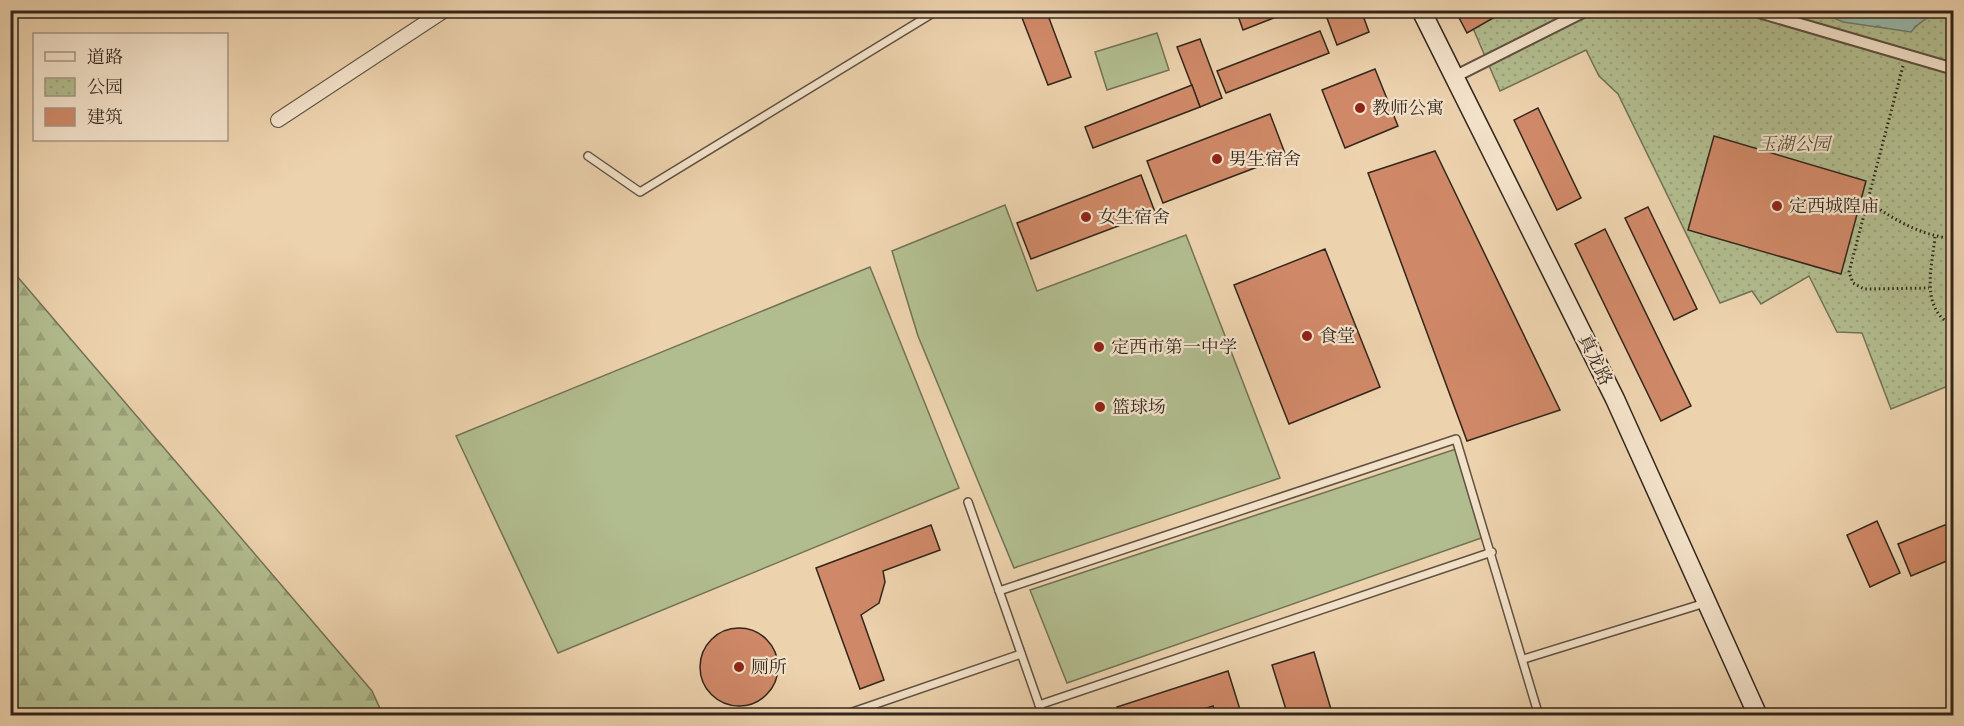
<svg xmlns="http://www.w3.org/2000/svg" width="1964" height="726" font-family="'IM FELL French Canon','Noto Serif SC',serif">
<defs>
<pattern id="forest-firs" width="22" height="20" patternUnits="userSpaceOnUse" patternTransform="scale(1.5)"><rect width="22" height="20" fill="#b2bd8f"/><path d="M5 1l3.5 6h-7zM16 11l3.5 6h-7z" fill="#9aa27b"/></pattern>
<pattern id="park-dots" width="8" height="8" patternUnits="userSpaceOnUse" patternTransform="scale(1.5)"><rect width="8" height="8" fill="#b2bd8f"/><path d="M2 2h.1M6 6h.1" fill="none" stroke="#9aa27b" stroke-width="1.8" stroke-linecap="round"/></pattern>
<pattern id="water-ripples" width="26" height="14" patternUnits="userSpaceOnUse" patternTransform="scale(1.5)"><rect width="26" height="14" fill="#99b8ab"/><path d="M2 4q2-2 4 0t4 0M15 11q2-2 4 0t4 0" fill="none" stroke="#7d958a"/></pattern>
</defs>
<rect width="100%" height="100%" fill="#ecd2ad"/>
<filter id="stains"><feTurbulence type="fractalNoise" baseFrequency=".00333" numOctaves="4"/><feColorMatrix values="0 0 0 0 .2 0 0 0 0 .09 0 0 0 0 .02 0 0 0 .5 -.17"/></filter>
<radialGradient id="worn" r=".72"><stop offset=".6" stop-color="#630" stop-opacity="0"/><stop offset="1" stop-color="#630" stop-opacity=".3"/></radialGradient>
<g fill="#b2bd8f" stroke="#727256" stroke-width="1.5">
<polygon points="1157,33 1169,70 1107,90 1095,52"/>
<polygon points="1005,205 1037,291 1186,235 1280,478 1014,568 918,336 892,251"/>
<polygon points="870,267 959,488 558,653 456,436"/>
<polygon points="1459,448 1487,536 1067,683 1030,590"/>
</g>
<path fill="url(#forest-firs)" stroke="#727256" stroke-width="1.5" d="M10,268C130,410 252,549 372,691L383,715H11Z"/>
<polygon fill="url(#park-dots)" stroke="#727256" stroke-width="1.5" points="1515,10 1953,11 1953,384 1891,409 1862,333 1837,332 1809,276 1761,304 1752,291 1720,303 1618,94 1599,76 1586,50 1500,91 1472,26"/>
<path fill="url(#water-ripples)" stroke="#707e72" stroke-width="1.5" d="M1953,10V14C1936,11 1922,19 1911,32L1843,22L1818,11Z"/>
<g fill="#d08968" stroke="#32261c" stroke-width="1.5">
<polygon points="1019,10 1046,10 1071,77 1048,85"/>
<polygon points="1236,10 1294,10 1243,30"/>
<polygon points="1324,10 1361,10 1369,32 1337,45"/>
<polygon points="1455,10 1491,10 1495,17 1467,33"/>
<polygon points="1320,31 1329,53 1226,93 1217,71"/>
<polygon points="1200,39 1222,98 1200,107 1177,47"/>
<polygon points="1375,69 1398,126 1345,148 1322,90"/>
<polygon points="1192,85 1200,107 1093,148 1085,127"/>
<polygon points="1538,108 1581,198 1557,210 1514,120"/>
<polygon points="1270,114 1286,156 1163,203 1147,161"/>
<polygon points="1714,136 1866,181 1841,274 1688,230"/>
<polygon points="1435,151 1560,410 1467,441 1368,173"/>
<polygon points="1141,175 1155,212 1031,259 1017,223"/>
<polygon points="1648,207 1697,309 1674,320 1625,218"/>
<polygon points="1605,229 1691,406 1661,421 1575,244"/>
<polygon points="1325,249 1380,387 1289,424 1234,285"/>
<polygon points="1877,521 1900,573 1870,587 1847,535"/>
<polygon points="1952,522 1954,558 1911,576 1898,544"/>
<polygon points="931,525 940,550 883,571 885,582 879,603 861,615 884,680 860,689 816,568"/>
<circle cx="739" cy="667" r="39"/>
<polygon points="1314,652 1333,716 1288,716 1272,665"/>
<polygon points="1228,671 1242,716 1216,716 1213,706 1182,716 1120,716 1117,707"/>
</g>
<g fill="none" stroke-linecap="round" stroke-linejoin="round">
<g stroke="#605140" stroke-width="10">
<g id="service">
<polyline points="588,156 640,192 938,10"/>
<polyline points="968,502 1043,716"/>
<polyline points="999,591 1456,439 1539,716"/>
<polyline points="1524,659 1705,603"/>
<polyline points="1039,705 1492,552"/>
<polyline points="841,716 1021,654"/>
</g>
</g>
<g stroke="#605140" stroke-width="14">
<g id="pedestrian">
<polyline points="1752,10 1954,69"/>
<polyline points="1454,77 1587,10"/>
</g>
</g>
<g stroke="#605140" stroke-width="16">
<polyline id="minor" points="278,120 445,10"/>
</g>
<g stroke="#32261c" stroke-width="21">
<polyline id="secondary" points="1421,10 1615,399 1758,716"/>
</g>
<g stroke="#32261c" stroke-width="3" stroke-dasharray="1.5 3" stroke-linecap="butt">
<polyline points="1903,66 1849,272 1853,283 1864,289 1929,288"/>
<path d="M1869,202C1896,221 1920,235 1954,239"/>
<path d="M1935,237C1932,267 1919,310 1954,326"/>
<polyline points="1951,239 1954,230"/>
</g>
<use href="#service" stroke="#f3e2ca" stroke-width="7"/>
<use href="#pedestrian" stroke="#f3e2ca" stroke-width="10"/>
<use href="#minor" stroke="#f3e2ca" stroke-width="14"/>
<use href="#secondary" stroke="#f3e2ca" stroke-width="18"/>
</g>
<g fill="#8f2418" stroke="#f3e2ca" stroke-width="2">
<circle cx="1360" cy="108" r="6"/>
<circle cx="1217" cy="159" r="6"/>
<circle cx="1777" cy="206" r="6"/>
<circle cx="1086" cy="217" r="6"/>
<circle cx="1307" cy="336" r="6"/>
<circle cx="1099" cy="347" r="6"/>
<circle cx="1100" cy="407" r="6"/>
<circle cx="739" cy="667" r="6"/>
</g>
<g text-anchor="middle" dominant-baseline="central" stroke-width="4.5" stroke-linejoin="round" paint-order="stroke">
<g font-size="18" fill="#32261c" stroke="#f3e2ca" text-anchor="start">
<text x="1372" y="108">教师公寓</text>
<text x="1229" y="159">男生宿舍</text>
<text x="1789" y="206">定西城隍庙</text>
<text x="1098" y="217">女生宿舍</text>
<text x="1319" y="336">食堂</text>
<text x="1111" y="347">定西市第一中学</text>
<text x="1112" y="407">篮球场</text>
<text x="751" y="667">厕所</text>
</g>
<g font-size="18" font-style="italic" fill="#524c39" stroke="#f3e2ca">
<text x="1794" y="144">玉湖公园</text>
</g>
<g font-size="18" fill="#32261c" stroke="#f3e2ca">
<text transform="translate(1595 360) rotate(64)">真龙路</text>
</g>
</g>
<rect width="1964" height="726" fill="none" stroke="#ecd2ad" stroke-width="36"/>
<rect x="12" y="12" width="1940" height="702" fill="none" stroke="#32261c" stroke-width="3"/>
<rect x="18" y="18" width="1928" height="690" fill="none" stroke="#32261c" stroke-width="1.5"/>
<rect x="33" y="33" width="195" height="108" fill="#f3e2ca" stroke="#a69784" stroke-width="1.5"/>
<rect x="45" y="52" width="30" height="9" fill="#f3e2ca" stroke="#a69784" stroke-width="1.5"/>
<text x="87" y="63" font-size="18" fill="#32261c">道路</text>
<rect x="45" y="78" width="30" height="18" fill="url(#park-dots)" stroke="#a69784" stroke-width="1.5"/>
<text x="87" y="93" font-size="18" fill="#32261c">公园</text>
<rect x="45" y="108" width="30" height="18" fill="#d08968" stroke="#a69784" stroke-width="1.5"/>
<text x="87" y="123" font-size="18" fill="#32261c">建筑</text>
<rect width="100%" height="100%" filter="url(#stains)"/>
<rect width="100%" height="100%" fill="url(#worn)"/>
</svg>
